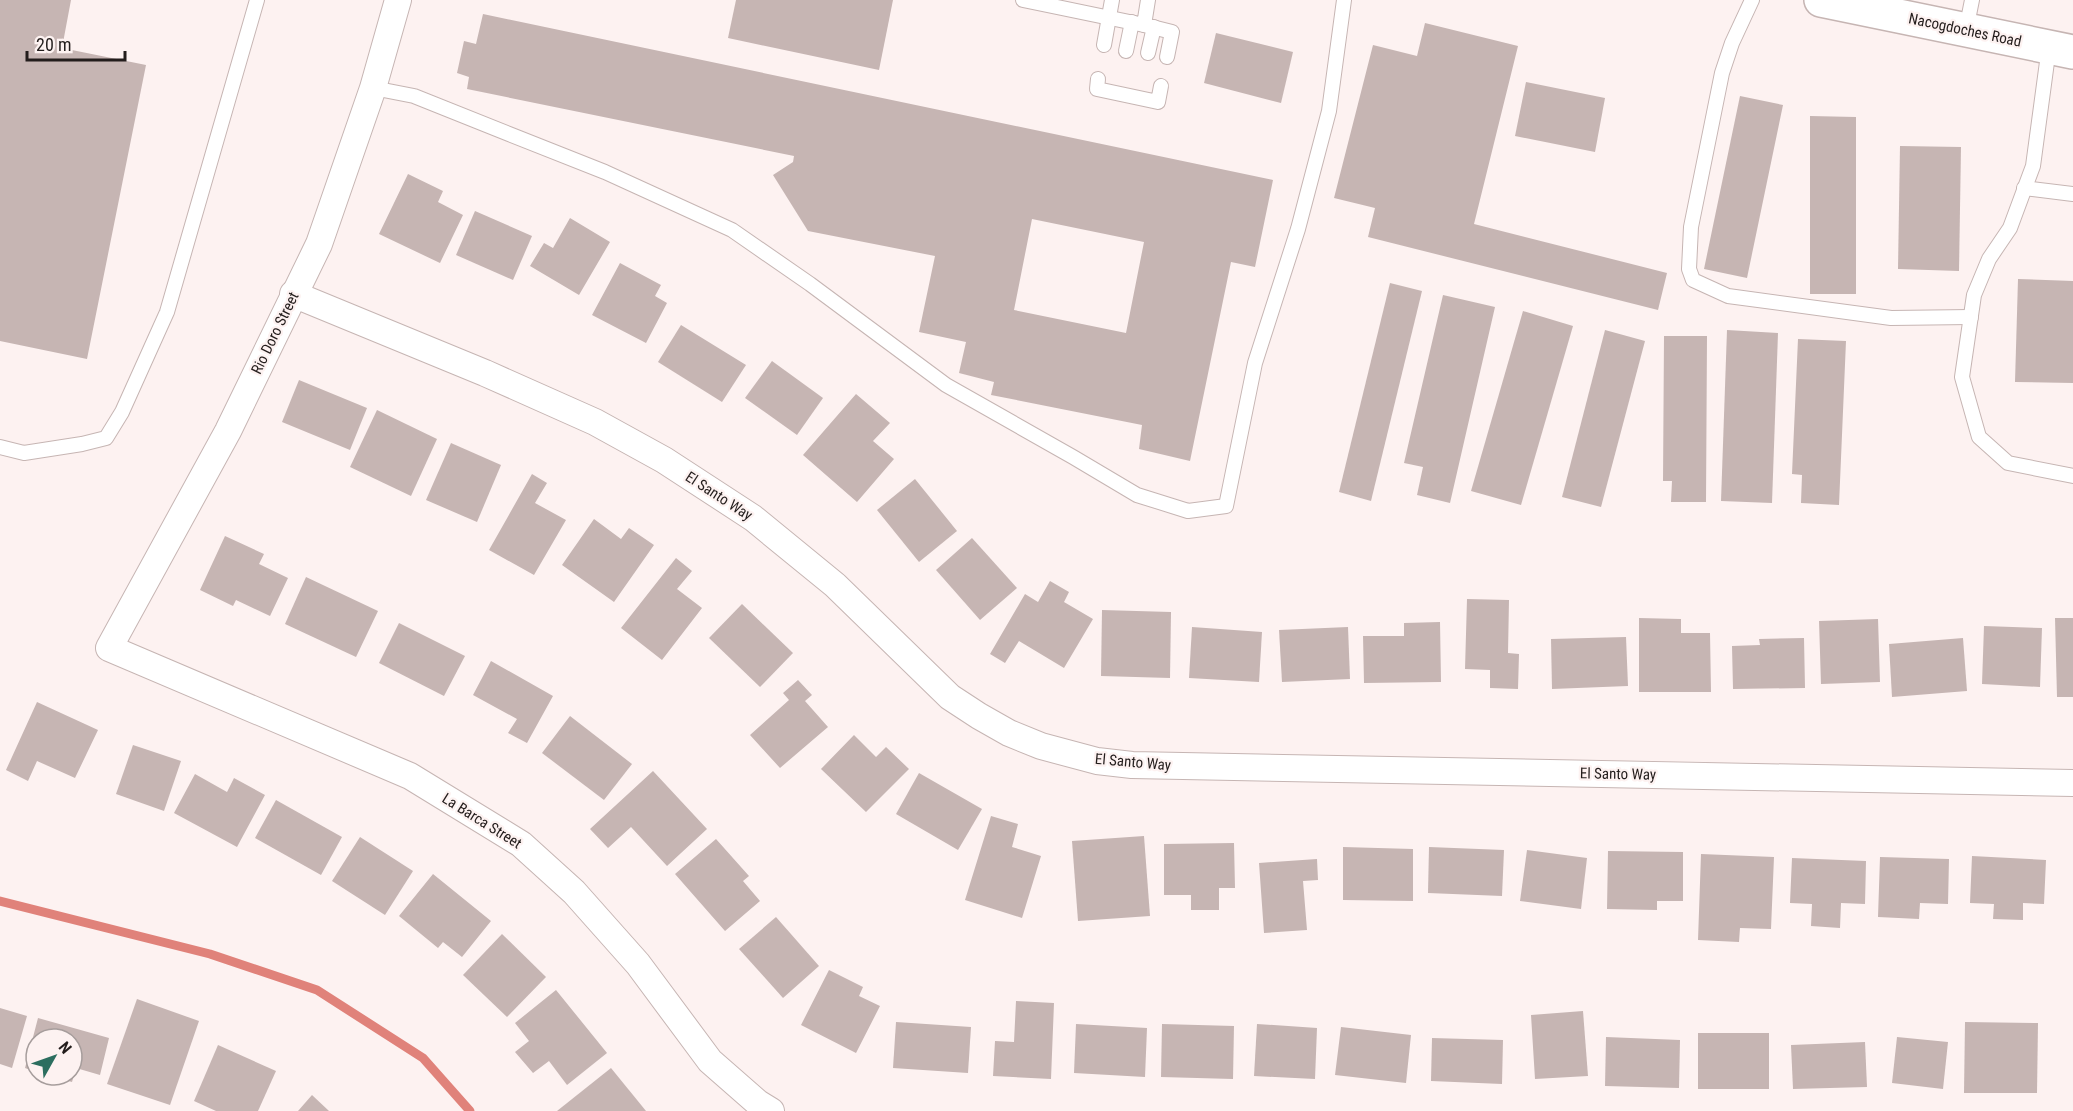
<svg xmlns="http://www.w3.org/2000/svg" width="2073" height="1111" font-family="'Roboto Condensed',sans-serif">
<rect width="100%" height="100%" fill="#fdf2f1"/>
<g fill="none" stroke-linecap="round" stroke-linejoin="round">
<polyline stroke="#e0827a" stroke-width="9" points="0,901 210,954 317,990 423,1058 470,1111"/>
</g>
<g fill="#c6b5b3" fill-rule="evenodd">
<polygon points="0,0 71,0 62,48 146,65 87,359 0,341"/>
<polygon points="736,0 893,0 879,70 728,38"/>
<path d="M483,14L1273,180L1255,267L1231,262L1190,461L1139,449L1142,425L991,395L994,382L959,373L966,342L919,332L935,256L808,231L773,175L793,162L794,156L467,89L469,77L457,73L464,41L476,44ZM1032,219L1144,242L1126,333L1014,310Z"/>
<polygon points="1425,23 1518,46 1474,224 1667,273 1658,310 1368,237 1375,208 1334,198 1373,45 1417,56"/>
<polygon points="1216,33 1293,52 1281,103 1204,83"/>
<polygon points="1526,82 1605,98 1595,152 1515,136"/>
<polygon points="1740,96 1783,105 1747,278 1704,269"/>
<polygon points="1810,116 1856,117 1856,294 1810,294"/>
<polygon points="1900,146 1961,147 1959,271 1898,269"/>
<polygon points="408,174 443,191 438,202 463,215 440,263 379,234"/>
<polygon points="475,211 532,236 513,280 456,255"/>
<polygon points="570,218 610,242 579,295 530,266 544,243 553,248"/>
<polygon points="620,263 661,285 655,296 667,303 646,343 592,315"/>
<polygon points="2018,279 2073,281 2073,383 2015,382"/>
<polygon points="1390,283 1422,291 1371,501 1339,492"/>
<polygon points="1443,295 1495,307 1450,503 1417,495 1423,467 1404,463"/>
<polygon points="1523,311 1573,326 1521,505 1471,491"/>
<polygon points="681,325 746,365 722,402 658,362"/>
<polygon points="1605,330 1645,341 1601,507 1562,497"/>
<polygon points="1727,330 1778,333 1772,503 1721,501"/>
<polygon points="1664,336 1707,336 1706,502 1671,502 1672,481 1663,481"/>
<polygon points="1798,339 1846,341 1839,505 1801,503 1802,475 1792,474"/>
<polygon points="772,361 823,398 797,435 745,398"/>
<polygon points="299,380 367,408 350,450 282,422"/>
<polygon points="856,394 890,423 873,441 894,459 857,502 803,455"/>
<polygon points="377,410 437,439 411,496 350,467"/>
<polygon points="451,443 501,465 477,522 426,500"/>
<polygon points="532,474 547,483 535,503 566,520 534,575 489,550"/>
<polygon points="915,479 957,531 919,562 877,510"/>
<polygon points="594,519 621,539 629,528 654,545 614,602 562,565"/>
<polygon points="225,536 264,554 259,564 288,578 270,616 236,600 233,606 200,590"/>
<polygon points="972,538 1017,588 980,620 936,570"/>
<polygon points="676,558 692,571 677,589 702,608 662,660 621,628"/>
<polygon points="306,577 378,611 356,657 285,624"/>
<polygon points="1050,581 1069,592 1064,602 1093,619 1064,668 1019,641 1005,663 990,654 1025,594 1038,602"/>
<polygon points="1467,599 1509,600 1508,653 1519,654 1518,689 1490,688 1490,670 1465,669"/>
<polygon points="742,604 793,653 760,687 709,638"/>
<polygon points="1102,610 1171,612 1170,678 1101,676"/>
<polygon points="1639,618 1681,619 1681,633 1710,633 1711,692 1639,692"/>
<polygon points="2055,618 2073,618 2073,697 2057,697"/>
<polygon points="1878,619 1880,682 1821,684 1819,621"/>
<polygon points="1440,622 1441,682 1364,683 1363,636 1404,636 1404,623"/>
<polygon points="399,623 465,656 444,696 379,663"/>
<polygon points="1984,626 2042,628 2040,687 1982,684"/>
<polygon points="1192,627 1262,632 1259,682 1189,678"/>
<polygon points="1348,627 1350,679 1282,682 1279,630"/>
<polygon points="1626,637 1628,686 1552,689 1551,639"/>
<polygon points="1804,638 1805,688 1733,689 1732,646 1760,645 1759,639"/>
<polygon points="1963,638 1967,691 1892,697 1889,644"/>
<polygon points="491,661 553,696 527,743 508,733 517,719 473,695"/>
<polygon points="798,680 812,695 805,701 828,727 780,768 750,735 789,700 783,693"/>
<polygon points="37,702 98,730 75,778 37,761 28,781 6,770"/>
<polygon points="570,716 632,764 604,800 542,753"/>
<polygon points="854,735 876,757 886,747 909,769 866,812 821,769"/>
<polygon points="133,745 181,761 164,811 116,794"/>
<polygon points="653,771 707,829 667,866 631,827 608,848 590,829"/>
<polygon points="919,773 982,809 958,850 896,814"/>
<polygon points="195,774 227,792 234,778 265,795 237,847 174,813"/>
<polygon points="276,800 342,837 321,875 255,838"/>
<polygon points="991,816 1018,824 1012,847 1041,856 1022,918 965,900"/>
<polygon points="1144,836 1150,916 1078,921 1072,841"/>
<polygon points="360,837 413,871 385,915 332,881"/>
<polygon points="716,839 749,876 743,881 760,901 725,931 675,874"/>
<polygon points="1234,843 1235,888 1219,888 1219,910 1191,910 1191,895 1164,895 1164,844"/>
<polygon points="1343,847 1413,849 1413,901 1343,900"/>
<polygon points="1429,847 1504,850 1502,896 1428,893"/>
<polygon points="1527,850 1587,858 1581,909 1520,901"/>
<polygon points="1608,851 1683,852 1683,901 1657,901 1657,910 1607,909"/>
<polygon points="1701,854 1774,857 1771,929 1740,928 1739,942 1698,940"/>
<polygon points="1972,856 2046,860 2044,904 2023,903 2023,920 1993,919 1994,904 1970,903"/>
<polygon points="1880,857 1949,859 1948,904 1920,903 1919,919 1878,917"/>
<polygon points="1792,858 1866,861 1865,904 1841,903 1840,928 1811,926 1812,904 1790,903"/>
<polygon points="1317,859 1318,880 1303,881 1307,930 1264,933 1259,863"/>
<polygon points="433,874 491,921 462,957 443,942 438,948 399,916"/>
<polygon points="776,917 819,966 783,998 739,949"/>
<polygon points="502,934 546,977 507,1017 463,975"/>
<polygon points="829,970 863,987 859,996 880,1006 856,1053 801,1025"/>
<polygon points="556,990 607,1053 567,1085 549,1061 533,1073 515,1052 529,1041 515,1023"/>
<polygon points="137,999 199,1021 170,1105 107,1084"/>
<polygon points="1016,1001 1054,1003 1051,1079 993,1076 995,1041 1014,1042"/>
<polygon points="0,1008 27,1016 12,1068 0,1064"/>
<polygon points="1583,1011 1588,1076 1535,1079 1531,1015"/>
<polygon points="38,1018 109,1038 100,1075 76,1068 72,1082 50,1076 72,1075 72,1039 36,1039 36,1072 25,1068"/>
<polygon points="896,1022 971,1027 968,1073 893,1068"/>
<polygon points="1965,1022 2038,1023 2037,1093 1964,1093"/>
<polygon points="1076,1024 1147,1028 1145,1077 1074,1073"/>
<polygon points="1162,1024 1234,1026 1233,1079 1161,1077"/>
<polygon points="1257,1024 1317,1028 1315,1079 1254,1076"/>
<polygon points="1341,1027 1411,1035 1406,1083 1335,1075"/>
<rect x="1698" y="1033" width="71" height="56"/>
<polygon points="1606,1037 1680,1040 1679,1088 1605,1086"/>
<polygon points="1897,1037 1948,1042 1943,1089 1892,1083"/>
<polygon points="1432,1038 1503,1040 1502,1084 1431,1081"/>
<polygon points="1865,1042 1867,1087 1793,1089 1791,1045"/>
<polygon points="218,1045 276,1071 258,1111 216,1111 194,1101"/>
<polygon points="611,1068 646,1111 557,1111"/>
<polygon points="312,1095 329,1111 298,1111"/>
</g>
<g fill="none" stroke-linecap="round" stroke-linejoin="round">
<g stroke="#c6b5b3" stroke-width="16">
<g id="lane">
<polyline points="1023,0 1144,25 1148,0"/>
<polyline points="1752,0 1732,43 1722,73 1691,227 1689,269 1693,280 1728,296 1891,318 1971,317"/>
<polyline points="1144,25 1172,32 1167,57"/>
<polyline points="1966,30 1972,0"/>
<polyline points="1104,45 1112,0"/>
<polyline points="2049,47 2033,166 2010,228 1989,259 1974,295 1962,377 1979,437 2008,463 2073,476"/>
<polyline points="1126,51 1132,22"/>
<polyline points="1148,53 1154,27"/>
<polyline points="1098,79 1097,89 1158,102 1161,86"/>
<polyline points="373,88 414,96 509,134 605,172 732,230 810,284 946,385 1073,457 1137,495 1188,511 1226,506 1255,363 1298,229 1329,111 1344,0"/>
<polyline points="2024,188 2073,194"/>
<polyline points="0,447 24,453 82,444 106,438 122,412 167,312 257,0"/>
</g>
</g>
<g stroke="#c6b5b3" stroke-width="28">
<g id="street">
<polyline points="398,0 373,88 319,244 228,431 109,648 410,776 521,844 574,892 638,964 710,1061 758,1103 771,1111"/>
<polyline points="293,294 485,373 595,422 664,460 753,518 835,585 950,697 979,716 1009,733 1041,746 1097,761 1132,765 2073,783"/>
</g>
</g>
<g stroke="#c6b5b3" stroke-width="36">
<polyline id="primary" points="1821,0 2073,52"/>
</g>
<use href="#lane" stroke="#fff" stroke-width="14"/>
<use href="#street" stroke="#fff" stroke-width="26"/>
<use href="#primary" stroke="#fff" stroke-width="33"/>
</g>
<g text-anchor="middle" dominant-baseline="central" stroke-width="4.5" stroke-linejoin="round" paint-order="stroke">
<g font-size="15" fill="#231d1c" stroke="#fdf2f1">
<text transform="translate(1965 30) rotate(12)">Nacogdoches Road</text>
<text transform="translate(275 333) rotate(-64)">Rio Doro Street</text>
<text transform="translate(719 496) rotate(33)">El Santo Way</text>
<text transform="translate(1133 762) rotate(5)">El Santo Way</text>
<text transform="translate(1618 774) rotate(1)">El Santo Way</text>
<text transform="translate(482 821) rotate(32)">La Barca Street</text>
</g>
</g>
<g transform="translate(54 1057) rotate(50)"><circle r="28" fill="#fdf2f1" stroke="#a69d9c" stroke-width="1.5"/>
<path d="M0-4.5L10 22L0 15L-10 22Z" fill="#2c6e5f"/>
<text y="-9" font-size="16" font-weight="bold" text-anchor="middle" fill="#231d1c">N</text>
</g>
<path d="M27 51v9h98v-9" fill="none" stroke="#231d1c" stroke-width="3"/>
<text x="36" y="51" font-size="18" fill="#231d1c" stroke="#fdf2f1" stroke-width="4.5" paint-order="stroke">20 m</text>
</svg>
